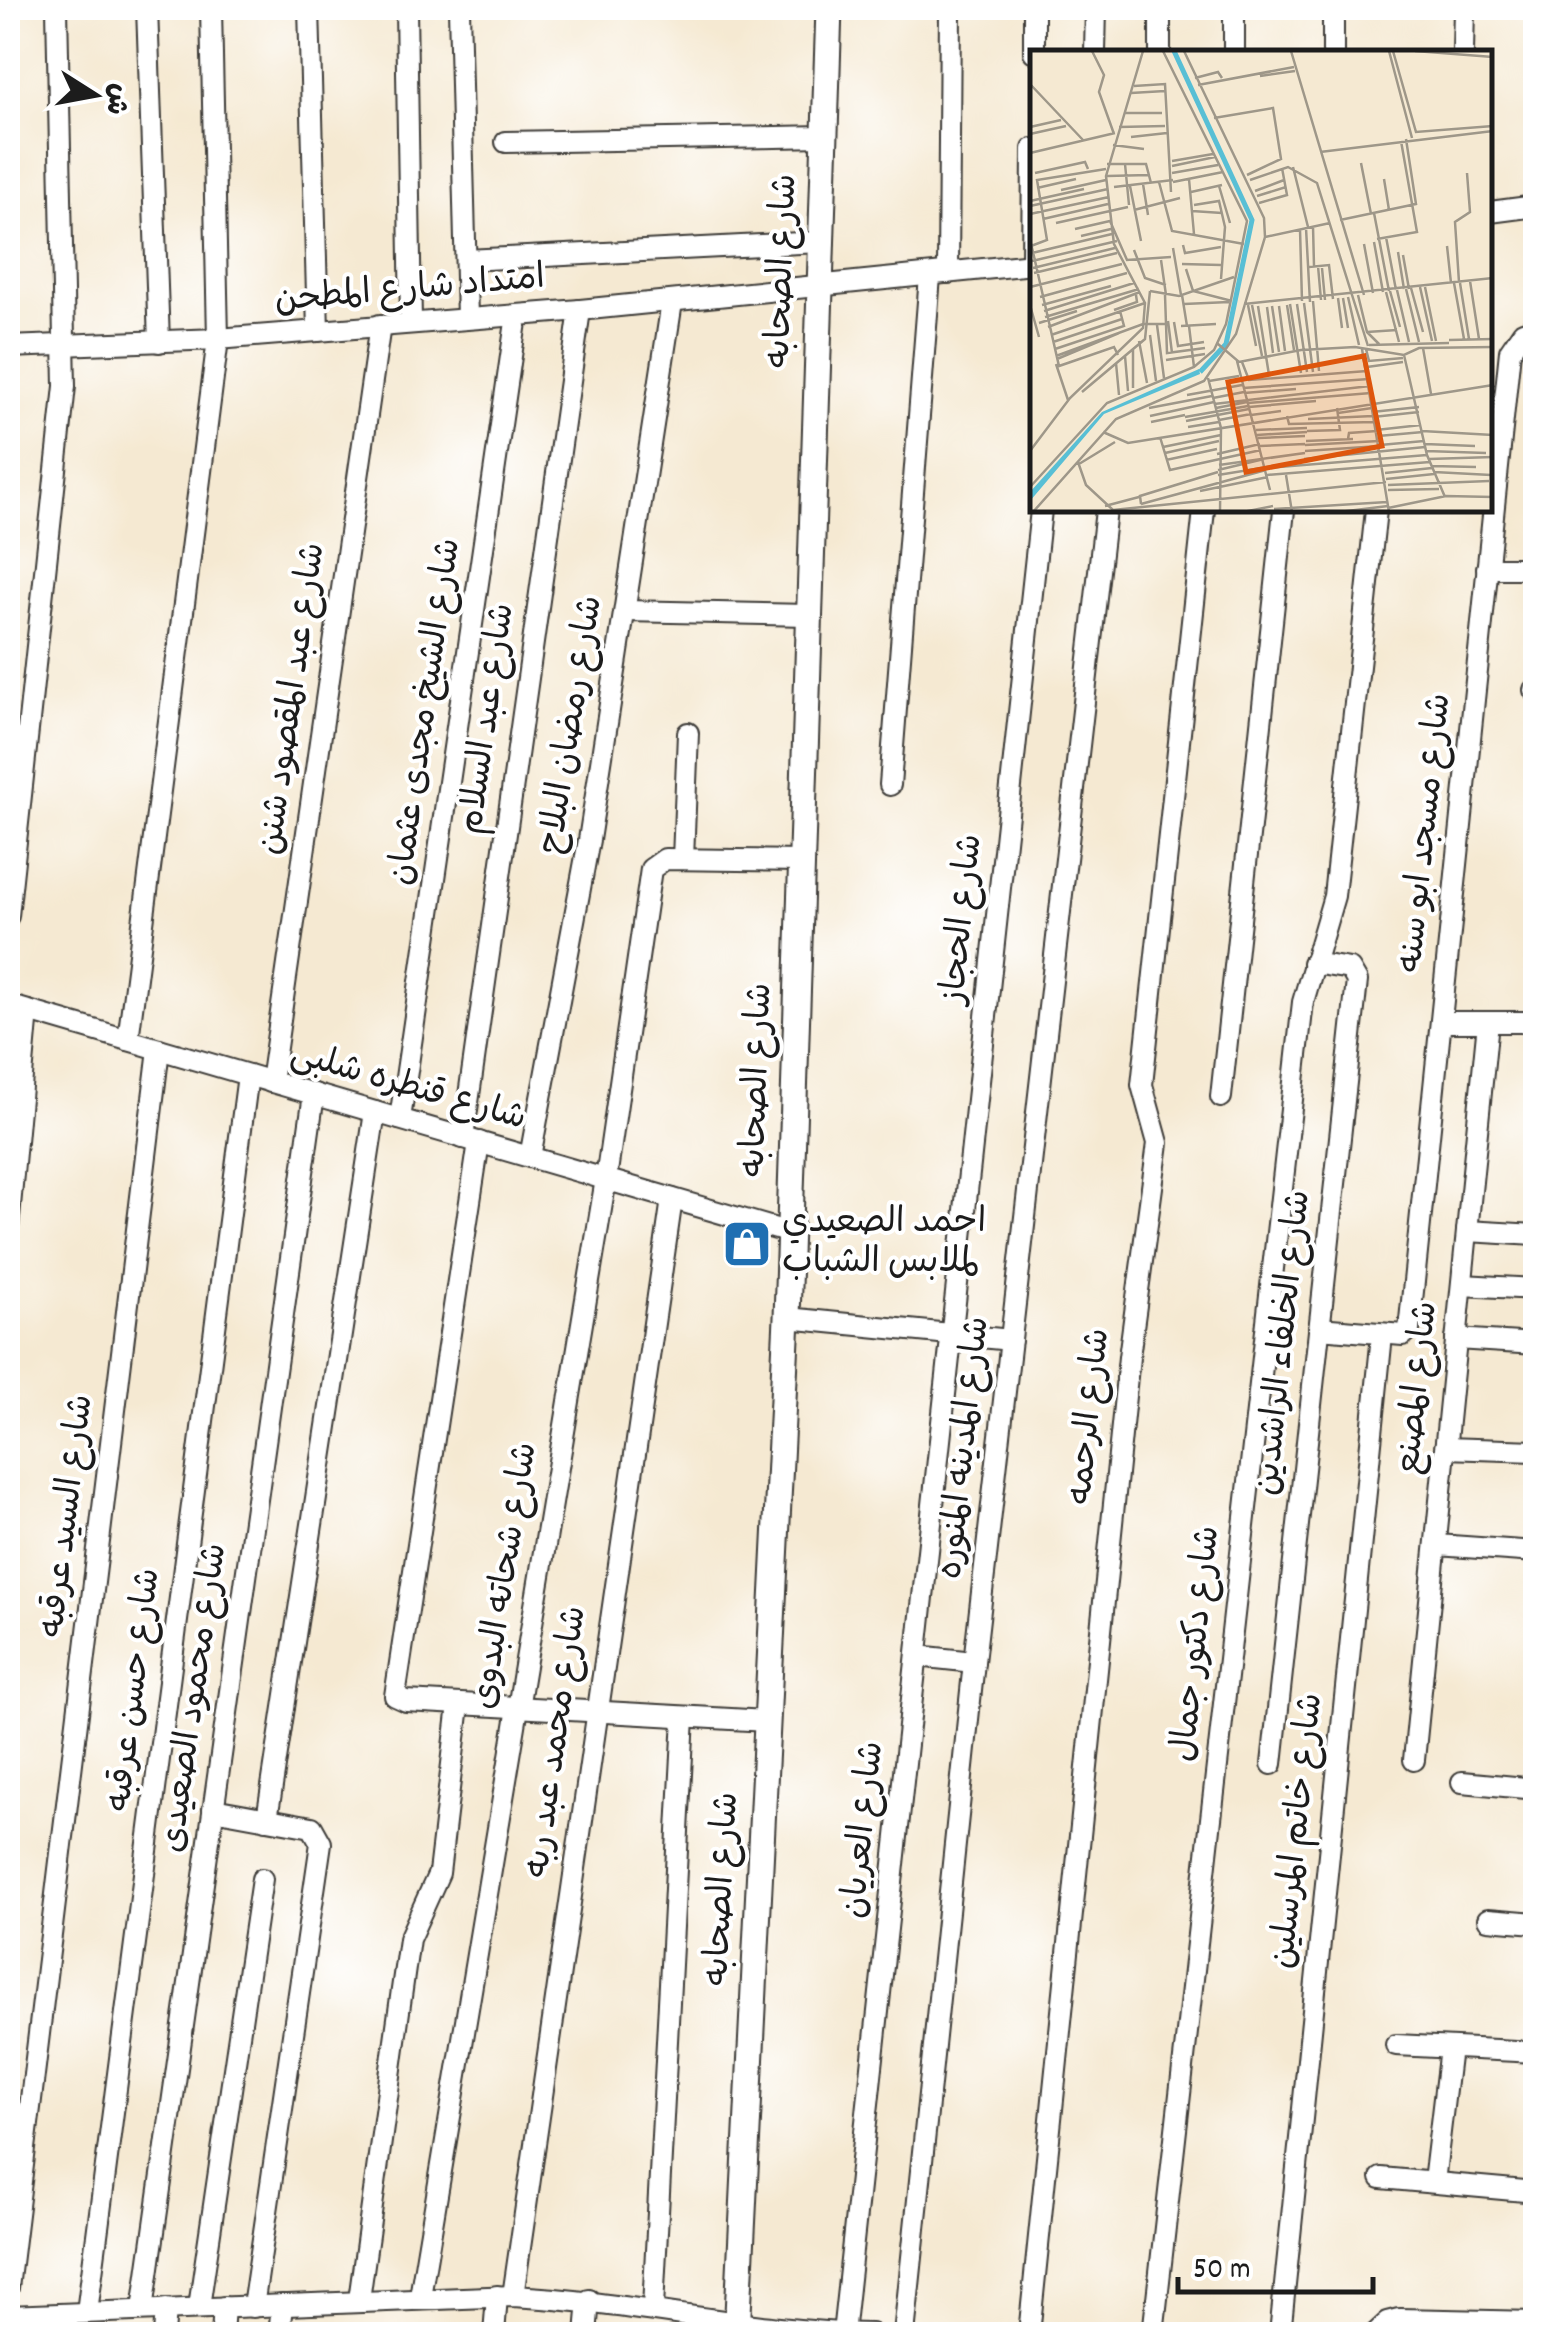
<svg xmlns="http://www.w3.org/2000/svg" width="1543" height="2342" font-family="Dekko,'Playpen Sans Arabic',sans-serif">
<rect width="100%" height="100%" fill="#fff"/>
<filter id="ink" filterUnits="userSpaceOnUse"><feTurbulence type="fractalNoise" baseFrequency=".01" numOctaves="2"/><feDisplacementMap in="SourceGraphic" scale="20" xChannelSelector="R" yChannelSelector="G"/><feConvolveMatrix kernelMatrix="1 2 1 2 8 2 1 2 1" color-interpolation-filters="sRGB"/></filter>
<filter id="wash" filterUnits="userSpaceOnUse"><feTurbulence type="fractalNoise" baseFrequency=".0048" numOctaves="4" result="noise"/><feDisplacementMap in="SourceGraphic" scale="40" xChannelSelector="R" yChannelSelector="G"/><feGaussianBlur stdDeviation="2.25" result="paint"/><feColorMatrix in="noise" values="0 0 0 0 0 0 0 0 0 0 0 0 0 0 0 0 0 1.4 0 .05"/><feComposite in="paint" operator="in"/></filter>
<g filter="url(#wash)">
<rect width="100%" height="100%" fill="#f5e9d2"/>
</g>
<g filter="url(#ink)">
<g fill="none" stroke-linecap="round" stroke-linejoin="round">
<g stroke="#3d3b37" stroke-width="24">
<g id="minor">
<polyline points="147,8 159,342"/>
<polyline points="309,8 318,331"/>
<polyline points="406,8 411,322"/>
<polyline points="459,8 467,318"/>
<polyline points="1034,52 1034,8"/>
<polyline points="1095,52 1096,8"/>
<polyline points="1160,52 1160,8"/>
<polyline points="1234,52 1234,8"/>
<polyline points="1333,52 1333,8"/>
<polyline points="1463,52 1464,8"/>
<polyline points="506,142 824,136"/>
<polyline points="1490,212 1536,206"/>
<polyline points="466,260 820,242"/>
<polyline points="1032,264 1033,149"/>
<polyline points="948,273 950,8"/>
<polyline points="8,347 218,339 580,310 1033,264"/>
<polyline points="1487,568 1536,568"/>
<polyline points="625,611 808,615"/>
<polyline points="1534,690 1536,690"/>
<polyline points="890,785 930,276"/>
<polyline points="683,859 688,733"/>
<polyline points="8,916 65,386 57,8"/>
<polyline points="8,1005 790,1233"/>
<polyline points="1441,1022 1536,1022"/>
<polyline points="128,1040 218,339 211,8"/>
<polyline points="271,1082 380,325"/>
<polyline points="1221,1097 1284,510"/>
<polyline points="400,1119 517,315"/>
<polyline points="463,1138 580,310"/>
<polyline points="479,1142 395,1696 406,1701 767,1721"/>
<polyline points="530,1157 589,840 672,302"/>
<polyline points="8,1228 28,1011"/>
<polyline points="1467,1231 1536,1235"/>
<polyline points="1462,1285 1536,1289"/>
<polyline points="787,1318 1011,1340"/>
<polyline points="1319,1328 1403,1335 1409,1330 1510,351 1523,332 1536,328"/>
<polyline points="1456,1339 1536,1344"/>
<polyline points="1445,1448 1536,1451"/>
<polyline points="1437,1545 1536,1552"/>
<polyline points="917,1656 974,1662"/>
<polyline points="1414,1760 1488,1022"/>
<polyline points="1272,1764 1357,981 1350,969 1313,963"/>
<polyline points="1462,1782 1536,1789"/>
<polyline points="213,1809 312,1827 321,1843 253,2307"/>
<polyline points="267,1819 375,1112"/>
<polyline points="1488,1919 1536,1923"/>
<polyline points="1396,2045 1536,2052"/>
<polyline points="1381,2178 1536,2192"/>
<polyline points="1434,2182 1450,2048"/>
<polyline points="8,2288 159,1049"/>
<polyline points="513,2296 672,1199"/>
<polyline points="420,2297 606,1179 651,869 665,859 801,861"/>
<polyline points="359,2300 409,1939 439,1873 459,1705"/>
<polyline points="199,2307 262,1879"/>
<polyline points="653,2308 684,1717"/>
<polyline points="143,2310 314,1094"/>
<polyline points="87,2312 248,1075"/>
<path d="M8,2316L513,2296C633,2302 751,2332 871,2334"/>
<polyline points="164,2334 166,2309"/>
<polyline points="222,2334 224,2307"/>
<polyline points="279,2334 282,2305"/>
<polyline points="494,2334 497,2296"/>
<polyline points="586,2334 589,2300"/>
<polyline points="843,2334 1041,510"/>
<polyline points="904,2334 974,1662 1106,510"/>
<polyline points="1029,2334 1129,1357 1158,1143 1142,1085 1204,510"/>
<polyline points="1153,2334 1303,1002 1334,896 1376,510"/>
<polyline points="1280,2334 1382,1335"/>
<polyline points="1375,2334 1388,2322 1400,2319 1536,2322"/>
</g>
</g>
<g stroke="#3d3b37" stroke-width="29">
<polyline id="tertiary" points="737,2334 787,1318 829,8"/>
</g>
<use href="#minor" stroke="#fff" stroke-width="20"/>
<use href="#tertiary" stroke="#fff" stroke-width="25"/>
</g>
</g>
<defs>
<g id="shop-square" transform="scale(2.5)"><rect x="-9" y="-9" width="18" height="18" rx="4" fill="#1f6fb2" stroke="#fff"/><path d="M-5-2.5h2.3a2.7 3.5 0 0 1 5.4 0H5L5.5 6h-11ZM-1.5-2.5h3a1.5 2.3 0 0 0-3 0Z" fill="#fff"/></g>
</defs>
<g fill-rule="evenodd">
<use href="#shop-square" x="747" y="1244"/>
</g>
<g text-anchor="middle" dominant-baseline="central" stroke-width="8" stroke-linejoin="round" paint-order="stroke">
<g font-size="35" fill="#1c1c1c" stroke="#fff">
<text transform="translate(784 271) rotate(-88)">شارع الصحابه</text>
<text transform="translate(410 291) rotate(-5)">امتداد شارع المطحن</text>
<text transform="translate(294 699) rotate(-82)">شارع عبد المقصود شنن</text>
<text transform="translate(427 712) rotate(-82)">شارع الشيخ مجدى عثمان</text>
<text transform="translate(489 719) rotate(-82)">شارع عبد السلام</text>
<text transform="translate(573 725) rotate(-81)">شارع رمضان البلاح</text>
<text transform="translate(1427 833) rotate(-84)">شارع مسجد ابو سنه</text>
<text transform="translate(964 919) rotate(-84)">شارع الحجاز</text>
<text transform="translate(759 1080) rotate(-88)">شارع الصحابه</text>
<text transform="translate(408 1088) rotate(16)">شارع قنطره شلبى</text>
<text transform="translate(1285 1343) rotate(-84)">شارع الخلفاء الراشدين</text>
<text transform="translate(1419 1388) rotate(-84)">شارع المصنع</text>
<text transform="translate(1091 1417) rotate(-84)">شارع الرحمه</text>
<text transform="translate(966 1448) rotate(-84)">شارع المدينه المنوره</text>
<text transform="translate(69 1516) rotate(-83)">شارع السيد عرقبه</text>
<text transform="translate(507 1576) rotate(-81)">شارع شحاته البدوى</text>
<text transform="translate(1198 1644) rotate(-84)">شارع دكتور جمال</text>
<text transform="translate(136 1690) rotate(-83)">شارع حسن عرقبه</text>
<text transform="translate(196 1698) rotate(-82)">شارع محمود الصعيدى</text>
<text transform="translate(558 1742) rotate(-82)">شارع محمد عبد ربه</text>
<text transform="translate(865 1830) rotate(-84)">شارع العريان</text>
<text transform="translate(1299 1831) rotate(-84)">شارع خاتم المرسلين</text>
<text transform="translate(724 1889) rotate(-87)">شارع الصحابه</text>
</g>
<g font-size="35" fill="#1c1c1c" stroke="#fff" text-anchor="start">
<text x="782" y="1224">احمد الصعيدي<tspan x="782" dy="40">لملابس الشباب</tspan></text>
</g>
</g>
<g transform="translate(1030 50)">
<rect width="462" height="462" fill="#f5e9d2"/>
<path d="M169,319L170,324L74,364L0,451V442L72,362Z" fill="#58bfd5"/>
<path fill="none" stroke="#58bfd5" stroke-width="5" d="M144,1L222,170L196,294L170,322"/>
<path fill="none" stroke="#9e9789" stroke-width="2.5" d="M62,1L74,25L69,42L84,84M261,1L334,245M359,1L382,88M363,1L386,82L463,76M385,1L463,7M230,26L265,21M165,28L188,22L192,28M0,34L53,90M168,35L264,17M104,36L135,34L141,142M101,43L135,41M94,63H132M184,68L243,58L251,109L217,125M0,77L31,70M89,77L135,76M0,84L36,76M101,87L137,83M83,95L114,99M290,102L463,81M0,103L85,83M142,111L183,104M331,113L341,164M77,114H116L121,133M95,114L99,155M142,116L185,107M263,117L278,177M5,123L55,112L58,119M142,123L188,115M77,126L119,125M159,129L164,184M354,129L359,160M220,130L258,117L287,133L338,296M129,132L142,181L214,194M143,132L193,122M113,134L118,165M100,136L111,191M189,136L200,173M84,137L143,130M7,138L46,129M31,140L76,130M225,141L254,130M161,142L192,135M227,146L256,137M0,151L54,139M229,153L257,145L252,118M164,155L189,151L195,177L191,229M0,156L78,139M104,160L150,148M162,161L192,163M344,163L359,241M0,164L79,147M13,169L78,154M310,170L386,154L376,89M26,173L98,157M283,176L284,216M276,178L280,252M45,179L80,171L97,210L141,207M270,179L272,251M51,186L81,179M235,187L300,173M356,187L366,240M0,189L29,316L84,297L88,305M347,189L387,182L371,91M344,192L353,242M334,194L343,243M153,195L155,203L191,197M1,196L17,190L7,130L76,119M417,196L421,233M143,198L151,245M104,200L115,228L136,235M368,202L374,239M2,203L82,184M373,205L379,239M131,210L136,245M2,211L87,191M152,214L191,215M288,216L291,250M279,217L299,215L303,249M3,218L85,198M292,218L295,250M156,219L163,241L202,251M4,223L87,203M440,231L449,289M429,232L425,172L440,162L437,123M424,233L434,289M430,233L439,289M0,237L92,214M390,237L402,291M395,237L406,291M381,238L393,282M376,239L389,292M367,240L379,292M120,241L149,246L204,227M360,241L370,277M356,242L369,292M135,245L137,303L175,298M152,245L157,276M328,245L337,282L349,294M10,247L97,223M318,247L329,295M308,248L312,278M313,248L318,278M283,251L289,321M274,253L283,322M154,254L199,252M214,254L463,228M260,254L271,323M267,254L277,322M0,255L9,287M12,255L81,236M218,255L226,296M222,255L232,306M257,255L264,300M228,256L239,325M242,256L249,302M249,256L255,301M237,257L243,303M84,260L107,252L106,245M14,261L104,233M15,267L109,239M138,271L142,303M144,272L148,296L174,292M9,273L47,261M127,275L134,328M151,276L186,274M159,276L164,317M18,277L110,242M337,282L367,280M21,285L115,253M120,285L126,331M419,290L463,289M109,291L117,333M23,292L92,269M188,294L209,312L271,300L325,297L374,305L389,298L463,297M339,295L419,293M393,298L401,344M25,299L94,276L90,261M332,299L359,462M336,299L339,311L373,308M103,300V338M374,305L397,405L415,447M26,306L113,274H138M95,306L98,341M27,309L89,283M136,310L175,304M207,311L240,440M212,312L219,330L337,321M86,313L89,345M26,314L38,350M337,317L373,312M178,328L191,378L190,462M179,331L209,326M213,338L339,329M52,342L115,289L120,241M214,343L266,339M157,345L212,335M183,348L214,342M218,353L341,343M184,354L340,336M219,357L286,351M119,358L182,346M186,358L217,352M342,362L389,357M308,363L342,358M221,365L251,361M120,366L184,352M257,366L259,374L344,372M155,367L218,356M343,367L389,362M278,369L343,366M189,370L221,364M156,371L219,359M121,372L155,365M158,377L189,372M226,380L277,378M346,380L391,375M277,381L310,380L307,358M392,381L463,385M73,382L98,393L463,335M227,385L277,382M348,386L393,382M130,387L140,420L231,400M228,388L275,386M318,389L319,383L347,381M276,391L323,389M395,394L445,396M275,395L349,391M350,395L394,391M230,396L275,394M133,397L191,385M0,401L40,348L113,278L115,253L84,194L76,126L113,1M275,401L350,396M396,401L456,403M135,403L189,391M187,404L230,394M274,409L395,397M399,409L463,407M136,410L187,399M48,412L56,435L83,460L356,432M49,414L85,392M189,415L275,403M401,416L446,417M236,418L397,405M188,420L234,409M404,422L461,425M355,423L402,418M188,425L274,411M237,425L400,412M256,425L262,462M356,429L404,424M358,435L459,431M0,437L77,353L164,317L184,300L196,274L217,171L133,1M358,440L409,439M170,441L238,427M111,454L236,420M111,454L110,446L188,422M75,456L109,447M358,458L416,446L463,447M244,459L357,452M3,462L86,369L174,331L206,284L235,187L234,168L154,1M213,462L243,456M309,462L358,456"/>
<path fill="#de560d" fill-opacity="0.15" stroke="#de560d" stroke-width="5" d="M334,306L352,396L216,422L198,332Z"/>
<rect width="462" height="462" fill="none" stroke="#1c1c1c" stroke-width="5"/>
</g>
<rect width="1543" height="2342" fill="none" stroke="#fff" stroke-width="40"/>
<g transform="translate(95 95) rotate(101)" stroke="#ffffff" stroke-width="8" paint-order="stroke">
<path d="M0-8L18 38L0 25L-18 38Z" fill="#1c1c1c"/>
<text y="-15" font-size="28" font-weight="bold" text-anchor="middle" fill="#1c1c1c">ش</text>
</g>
<path d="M1178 2277v15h195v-15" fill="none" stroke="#1c1c1c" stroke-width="5"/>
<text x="1193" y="2277" font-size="30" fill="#1c1c1c" stroke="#ffffff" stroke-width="8" paint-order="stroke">50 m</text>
</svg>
